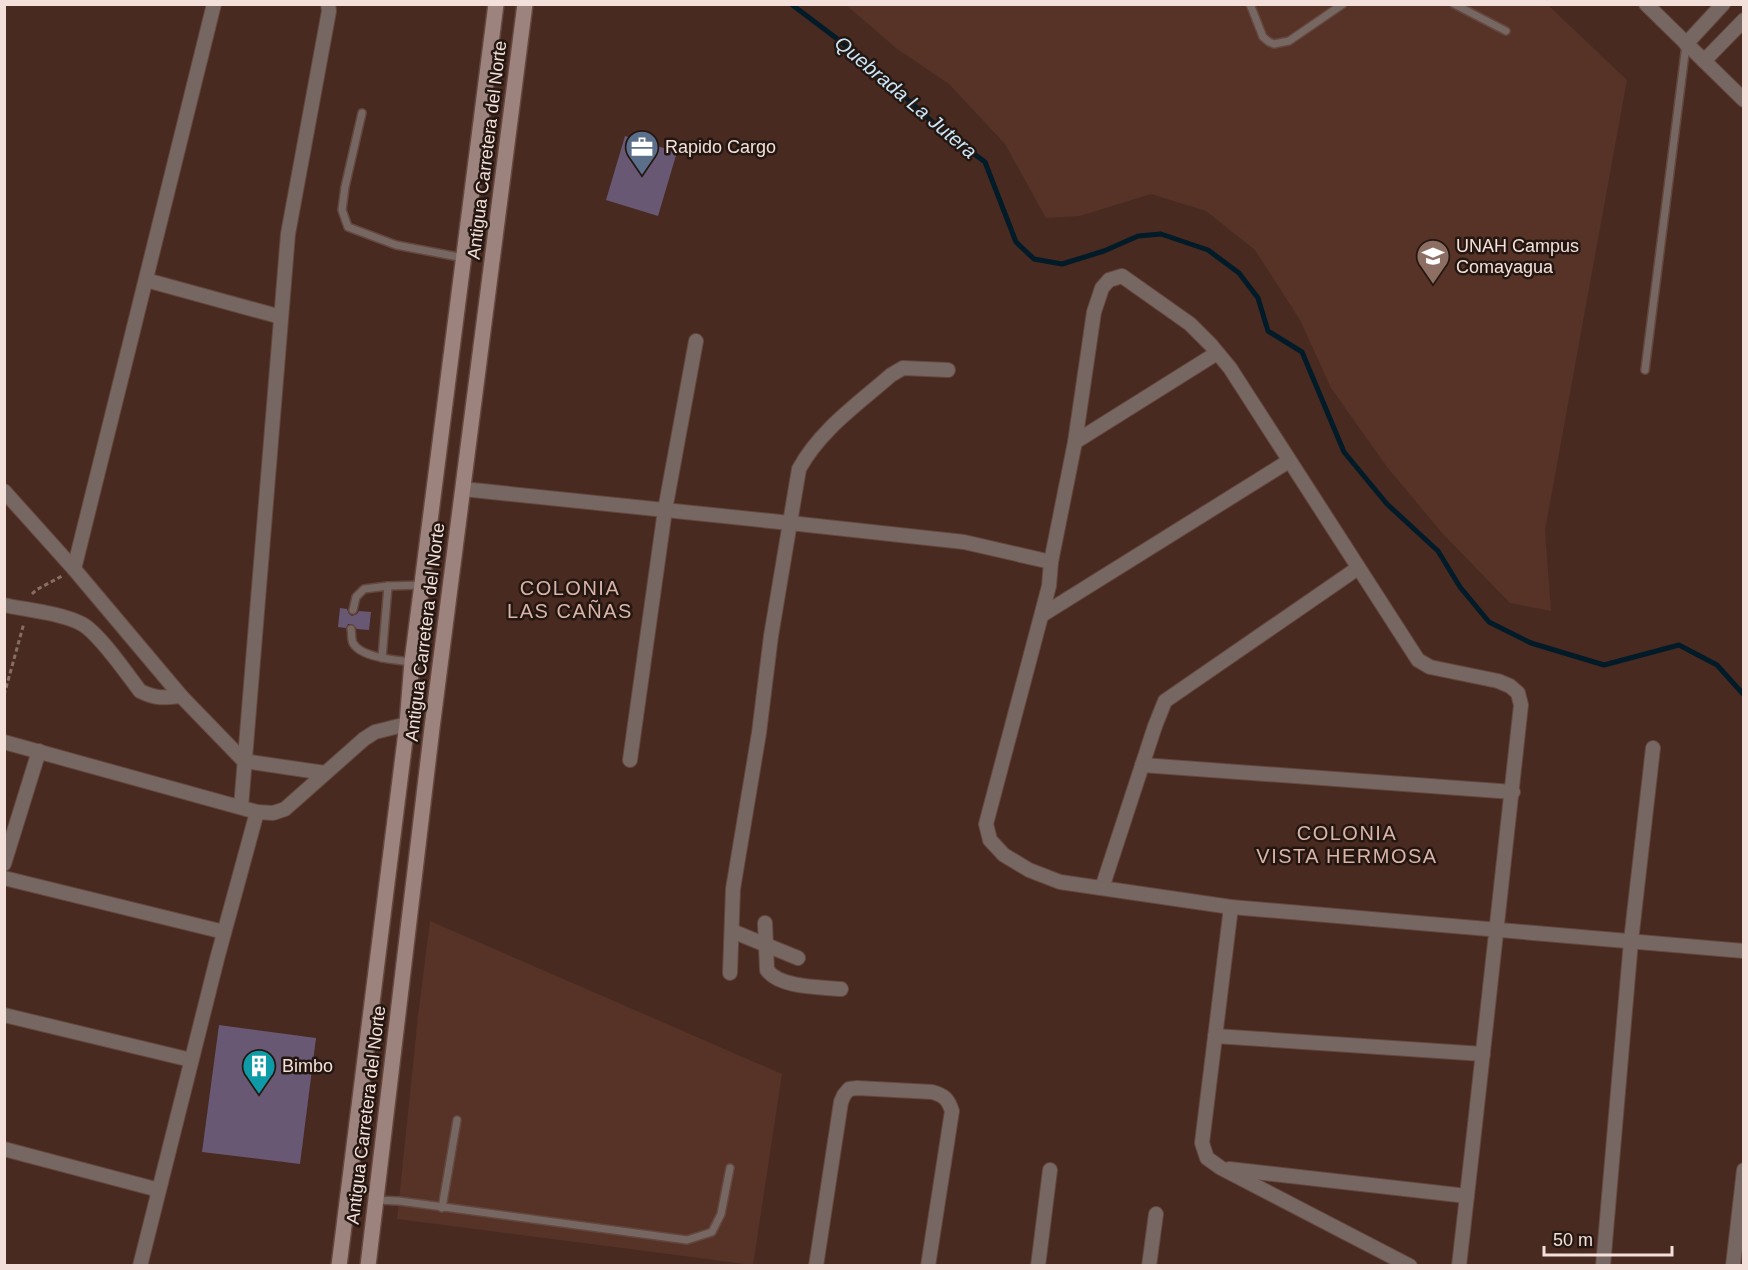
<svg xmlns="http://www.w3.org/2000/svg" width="1748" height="1270" font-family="Arial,sans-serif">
<rect width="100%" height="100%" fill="#482a20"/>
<g fill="#563326">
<polygon points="846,5 1548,5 1627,80 1545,530 1551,611 1510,603 1443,534 1387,467 1331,388 1300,320 1255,250 1206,211 1151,194 1080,216 1046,218 1005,144 949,84 896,48"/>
<polygon points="430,921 782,1074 753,1265 397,1219 418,1016"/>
</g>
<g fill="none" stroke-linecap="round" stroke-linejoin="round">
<polyline stroke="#021b29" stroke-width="5" points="791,4 860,56 939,128 985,162 1016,242 1034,259 1062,264 1104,251 1138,236 1161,234 1208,250 1239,273 1258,298 1268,331 1302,352 1344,452 1387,504 1438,551 1460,587 1489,622 1531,643 1604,665 1679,645 1717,665 1744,695"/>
</g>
<g fill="#685873">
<polygon points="625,136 677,152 658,216 606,200"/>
<polygon points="340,608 347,609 349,614 352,616 357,614 359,611 371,612 369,630 357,629 352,624 348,624 346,628 338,627"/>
<polygon points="219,1025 316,1038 300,1164 202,1152"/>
</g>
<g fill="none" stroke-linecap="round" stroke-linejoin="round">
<g stroke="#64473e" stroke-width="10">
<g id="lane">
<polyline points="1250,4 1263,37 1269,42 1274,44 1289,41 1343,4"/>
<polyline points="1454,4 1506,31"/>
<polyline points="362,113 345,187 342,210 348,227 396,245 464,258"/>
<polyline points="1645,370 1686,45"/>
<polyline points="353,610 356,597 364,589 388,586 422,585"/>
<path d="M351,629C352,633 351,639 353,643C361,658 397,660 412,662"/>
<polyline points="382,658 388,586"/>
<polyline points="376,1200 399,1201 687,1240 712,1232 721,1214 730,1168"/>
<polyline points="442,1208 457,1120"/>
</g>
</g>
<g stroke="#64473e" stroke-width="16">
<g id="street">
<polyline points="1646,4 1744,100"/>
<polyline points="1686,44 1723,4"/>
<polyline points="1704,61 1744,20"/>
<polyline points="146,280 281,317"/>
<polyline points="1075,442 1217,353"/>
<polyline points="463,489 790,523 964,542 1051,562"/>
<polyline points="4,491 74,569 181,696 244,761 325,773"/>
<polyline points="74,569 214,4"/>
<path d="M4,605C27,610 62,613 82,624C99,633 127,674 140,691C156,699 164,698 181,696"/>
<polyline points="1042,615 1289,461"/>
<polyline points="4,742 257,812 273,813 285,809 364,739 375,732 407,724"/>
<polyline points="630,760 665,510 696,341"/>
<polyline points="1142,765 1513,792"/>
<polyline points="241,807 288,234 329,11 328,4"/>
<polyline points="4,864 39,751"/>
<polyline points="4,878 224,932"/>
<polyline points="1102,888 1155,726 1165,701 1358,568"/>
<polyline points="1231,907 1202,1143 1207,1158 1221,1168 1410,1266"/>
<path d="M765,923L767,970C780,988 820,987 841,989"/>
<polyline points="732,931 798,958"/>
<path d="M730,973L733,889L759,733L771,636L799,469C820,430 858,404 891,375L903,368L948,370"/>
<polyline points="4,1015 191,1060"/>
<polyline points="1215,1036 1483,1054"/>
<polyline points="4,1149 159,1190"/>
<polyline points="1229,1169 1467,1196"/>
<polyline points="140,1266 217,959 257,812"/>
<path d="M816,1266L841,1102L844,1095L849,1089L857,1088L932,1092C944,1095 948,1099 952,1111L928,1266"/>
<polyline points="1038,1266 1050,1170"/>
<polyline points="1149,1266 1156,1214"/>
<path d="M1459,1266C1480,1079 1502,892 1521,705L1518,693L1510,686L1498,681L1430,667L1418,660L1230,368L1211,345L1190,324L1122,276L1109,280L1102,288L1094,312L1075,442L1051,562L1049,586L986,824L990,840L1004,855L1029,870L1060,882L1231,907L1744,951"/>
<polyline points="1603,1266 1631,941 1653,748"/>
<polyline points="1733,1266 1744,1170"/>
</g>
</g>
<g stroke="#64473e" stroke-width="18">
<g id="secondary">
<polyline points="339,1266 407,724 412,662 496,4"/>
<polyline points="368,1266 432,728 525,4"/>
</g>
</g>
<g stroke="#876d64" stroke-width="3" stroke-dasharray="4.5 3" stroke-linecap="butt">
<polyline points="32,594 36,590 62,576"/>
<polyline points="4,695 24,623"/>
</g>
<use href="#lane" stroke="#776763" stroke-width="7"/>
<use href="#street" stroke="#776763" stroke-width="14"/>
<use href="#secondary" stroke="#9d837d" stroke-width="15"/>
</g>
<defs>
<g id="office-pin" transform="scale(1.725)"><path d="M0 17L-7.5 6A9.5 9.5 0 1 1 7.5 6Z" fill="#5c6f8a" stroke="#241712"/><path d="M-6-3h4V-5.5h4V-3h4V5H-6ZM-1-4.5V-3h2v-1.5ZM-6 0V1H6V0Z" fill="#fff"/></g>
<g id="university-pin" transform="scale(1.725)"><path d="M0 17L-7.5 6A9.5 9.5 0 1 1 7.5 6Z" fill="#8d6e63" stroke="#241712"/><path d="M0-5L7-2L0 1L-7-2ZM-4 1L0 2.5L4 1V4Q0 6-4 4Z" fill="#fff"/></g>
<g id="building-pin" transform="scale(1.725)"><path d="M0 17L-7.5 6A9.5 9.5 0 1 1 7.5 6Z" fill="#0f9aa8" stroke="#241712"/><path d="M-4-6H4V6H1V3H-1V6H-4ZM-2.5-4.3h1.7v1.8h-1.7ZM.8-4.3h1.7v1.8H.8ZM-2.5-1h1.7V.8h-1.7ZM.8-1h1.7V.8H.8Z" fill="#fff"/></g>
</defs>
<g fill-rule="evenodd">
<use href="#office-pin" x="642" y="147"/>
<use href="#university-pin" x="1433" y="256"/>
<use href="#building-pin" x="259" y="1066"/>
</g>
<g text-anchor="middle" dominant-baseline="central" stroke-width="5" stroke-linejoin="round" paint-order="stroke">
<g font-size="18" fill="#f4e0da" stroke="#241712" text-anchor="start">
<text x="665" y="147">Rapido Cargo</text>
<text x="1456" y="246">UNAH Campus<tspan x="1456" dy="21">Comayagua</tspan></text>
<text x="282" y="1066">Bimbo</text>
</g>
<g font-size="18" fill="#f4e0da" stroke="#241712">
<text transform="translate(487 150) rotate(-83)">Antigua Carretera del Norte</text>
<text transform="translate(425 632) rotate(-83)">Antigua Carretera del Norte</text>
<text transform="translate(366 1115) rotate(-83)">Antigua Carretera del Norte</text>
</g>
<g font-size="20" font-style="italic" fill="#cae7fa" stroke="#241712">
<text transform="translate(906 97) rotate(40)">Quebrada La Jutera</text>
</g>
<g font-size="20" letter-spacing="1.5" fill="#dab4a7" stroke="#241712">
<text x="570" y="588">COLONIA<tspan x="570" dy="23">LAS CAÑAS</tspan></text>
<text x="1347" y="833">COLONIA<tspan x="1347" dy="23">VISTA HERMOSA</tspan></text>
</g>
</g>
<rect width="1748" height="1270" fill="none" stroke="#f4e0da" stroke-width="12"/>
<path d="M1544 1246v9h128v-9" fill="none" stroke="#f4e0da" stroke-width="3"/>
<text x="1553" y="1246" font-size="18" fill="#f4e0da" stroke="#241712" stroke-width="4.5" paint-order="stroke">50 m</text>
</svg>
